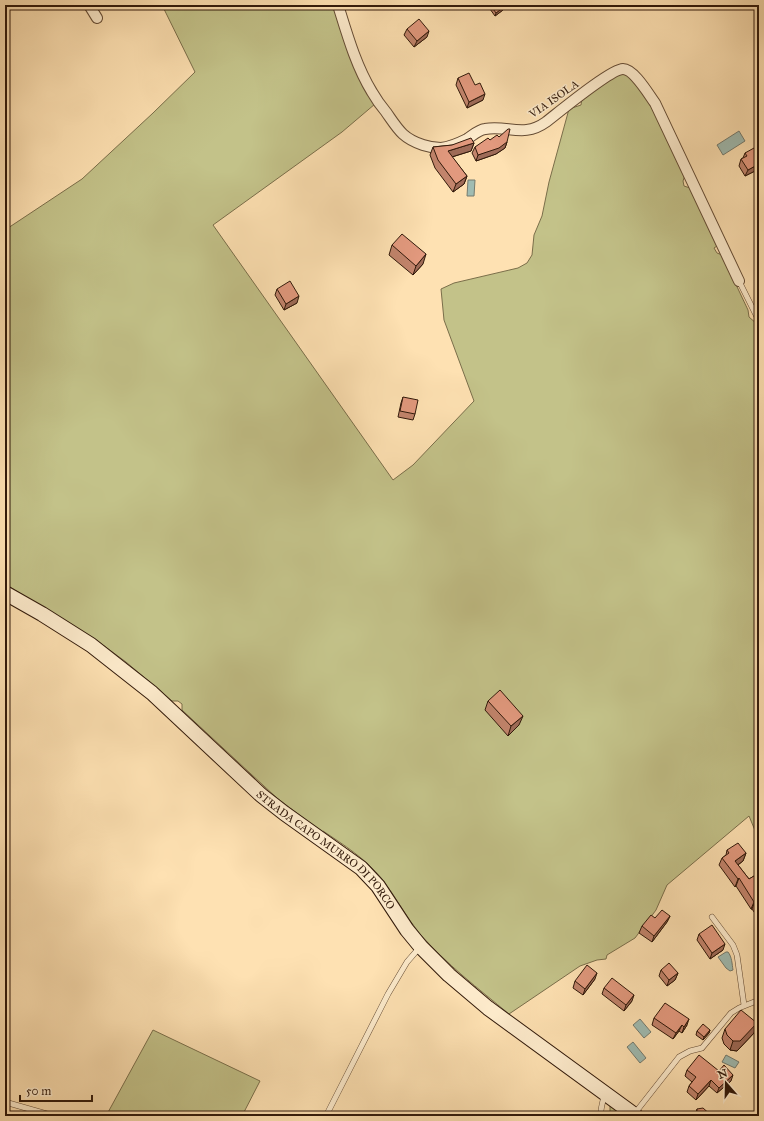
<svg xmlns="http://www.w3.org/2000/svg" width="764" height="1121" font-family="'IM FELL Great Primer',serif">
<rect width="100%" height="100%" fill="#fee1b2"/>
<filter id="stains"><feTurbulence type="fractalNoise" baseFrequency=".005" numOctaves="4"/><feColorMatrix values="0 0 0 0 .2 0 0 0 0 .09 0 0 0 0 .02 0 0 0 .5 -.17"/></filter>
<radialGradient id="worn" r=".72"><stop offset=".6" stop-color="#630" stop-opacity="0"/><stop offset="1" stop-color="#630" stop-opacity=".3"/></radialGradient>
<g fill="#c3c289" stroke="#7a6e4a">
<path d="M162,5H335L375,104L342,132L213,225L393,480L413,465L474,401L444,320L441,289L454,283L518,268L527,263L532,255L534,235L542,216L549,182L569,109L581,105L582,98L621,73L628,74L644,92L685,175L683,181L684,186L693,189L717,244V246L714,248L717,253L722,255L748,310L749,317L757,324L759,329V840L749,816L667,885L656,910L635,938L607,955L606,959L597,960L580,966L509,1014C479,989 446,964 420,934C406,917 396,897 382,879C366,859 344,845 323,831L322,832L278,799L182,710V704L178,701H172L126,662L96,640L5,584V230L82,179L153,113L195,72Z"/>
<polygon points="153,1030 260,1081 242,1116 106,1116"/>
<polygon points="610,1104 624,1116 610,1116"/>
</g>
<g fill="#a0bcb2" stroke="#747b6f">
<polygon points="739,131 745,141 723,155 717,145"/>
<polygon points="468,180 475,180 474,196 467,196"/>
<path d="M726,952H728C732,957 732,964 733,970L730,971L726,968L718,957Z"/>
<polygon points="640,1019 651,1032 644,1038 633,1025"/>
<polygon points="633,1042 646,1058 640,1063 627,1047"/>
<polygon points="726,1055 739,1062 735,1068 722,1062"/>
</g>
<g fill="none" stroke-linecap="round" stroke-linejoin="round">
<g stroke="#644b34" stroke-width="6">
<g id="lane">
<polyline points="739,281 759,321"/>
<polyline points="712,917 733,945 737,955 744,1005"/>
<polyline points="5,1102 54,1116"/>
<polyline points="635,1113 679,1057 690,1051 702,1048 731,1013 739,1008 759,1000"/>
<polyline points="326,1116 388,994 407,962 420,947"/>
<path d="M601,1116C600,1109 603,1103 604,1095"/>
</g>
</g>
<g stroke="#644b34" stroke-width="12">
<g id="street">
<polyline points="89,5 97,18"/>
<path d="M338,5C347,34 356,66 372,92C376,99 381,106 386,112C398,129 402,138 423,145C429,147 435,148 441,148C449,147 459,143 467,139C472,136 478,130 485,129C508,125 524,138 546,122C559,112 611,69 623,69C634,69 649,95 655,103L739,281"/>
</g>
</g>
<g stroke="#31190a" stroke-width="16">
<g id="secondary">
<path id="s1" d="M5,593L42,614L91,645L152,693L261,795L284,813L361,868L378,886L407,930L421,947L449,975L488,1008L636,1116"/>
</g>
</g>
<use href="#lane" stroke="#feeccd" stroke-width="5"/>
<use href="#street" stroke="#feeccd" stroke-width="10"/>
<use href="#secondary" stroke="#feeccd" stroke-width="14"/>
</g>
<g fill="#c2846c" stroke="#31190a">
<polygon points="491,6 504,7 503,10 495,16 490,9"/>
<polygon points="407,29 427,37 414,47 404,35"/>
<polygon points="458,78 483,100 467,108 456,85"/>
<polygon points="499,137 507,142 505,148 496,154 476,161 472,153 475,147"/>
<polygon points="474,143 471,151 452,157 467,176 464,184 453,192 435,168 430,155 433,147"/>
<polygon points="759,151 759,174 758,172 756,173 755,171 745,176 739,166 741,159 743,158 745,153 756,152"/>
<polygon points="392,245 423,264 413,275 389,255"/>
<polygon points="277,289 297,303 284,310 275,295"/>
<polygon points="403,397 415,414 413,420 398,417 401,403"/>
<polygon points="488,701 519,725 508,736 485,710"/>
<polygon points="727,850 746,853 743,861 738,865 749,879 759,873 759,919 752,909 751,909 736,886 735,887 719,865 722,858 726,855"/>
<polygon points="670,916 667,922 652,942 639,933 642,926 655,918"/>
<polygon points="699,934 723,950 710,959 697,940"/>
<polygon points="661,970 678,973 675,980 667,986 659,976"/>
<polygon points="595,979 583,995 573,988 575,981"/>
<polygon points="604,988 632,1001 624,1011 602,994"/>
<polygon points="654,1018 687,1025 682,1033 679,1031 673,1039 652,1025"/>
<polygon points="757,1023 754,1033 737,1051 730,1050 724,1044 722,1038 725,1029"/>
<polygon points="710,1030 709,1033 703,1040 696,1035 697,1031"/>
<polygon points="687,1070 731,1081 717,1093 709,1086 696,1100 687,1092 689,1086 692,1082 685,1076"/>
<polygon points="697,1109 712,1116 695,1116"/>
</g>
<g fill="#9e6b58" stroke="#31190a">
<polygon points="504,7 503,10 495,16 496,13"/>
<polygon points="429,31 427,37 414,47 417,41"/>
<polygon points="485,94 483,100 467,108 469,102"/>
<polygon points="507,142 505,148 496,154 476,161 478,155"/>
<polygon points="474,143 471,151 445,159 448,151"/>
<polygon points="757,165 755,171 745,176 748,170"/>
<polygon points="759,166 759,169 758,172 756,173 758,167"/>
<polygon points="467,176 464,184 453,192 456,184"/>
<polygon points="426,254 423,264 413,275 416,266"/>
<polygon points="299,296 297,303 284,310 286,304"/>
<polygon points="523,716 519,725 508,736 511,726"/>
<polygon points="746,853 743,861 732,869 735,861"/>
<polygon points="739,878 736,886 735,887 738,879"/>
<polygon points="755,901 752,909 751,909 754,902"/>
<polygon points="670,916 667,922 652,942 654,936"/>
<polygon points="725,944 723,950 710,959 712,953"/>
<polygon points="597,973 595,979 583,995 585,989"/>
<polygon points="678,973 675,980 667,986 669,980"/>
<polygon points="634,995 632,1001 624,1011 626,1005"/>
<polygon points="689,1019 687,1025 682,1033 684,1027"/>
<polygon points="757,1023 754,1033 737,1051 730,1050 733,1041"/>
<polygon points="682,1025 679,1031 673,1039 676,1033"/>
<polygon points="710,1030 709,1033 703,1040 704,1037"/>
<polygon points="733,1075 731,1081 717,1093 719,1088"/>
<polygon points="711,1080 709,1086 696,1100 698,1094"/>
</g>
<g fill="#e2997e" stroke="#31190a">
<polygon points="492,5 503,5 504,7 496,13 491,6"/>
<polygon points="419,19 429,31 417,41 407,29"/>
<polygon points="469,73 475,85 480,83 485,94 469,102 458,78"/>
<polygon points="508,129 510,129 507,142 499,148 478,155 475,147 488,138 490,140 497,135 499,137"/>
<polygon points="471,138 474,143 448,151 467,176 456,184 438,160 433,147 452,145"/>
<polygon points="754,148 756,152 759,151 759,166 758,167 757,165 748,170 741,159 747,156 745,153"/>
<polygon points="402,234 426,254 416,266 392,245"/>
<polygon points="290,281 299,296 286,304 277,289"/>
<polygon points="403,397 418,400 415,414 400,411"/>
<polygon points="500,690 523,716 511,726 488,701"/>
<polygon points="738,843 746,853 735,861 749,879 759,873 759,907 755,901 754,902 739,878 738,879 722,858 729,853 727,850"/>
<polygon points="662,910 670,916 654,936 642,926 651,915 655,918"/>
<polygon points="712,925 725,944 712,953 699,934"/>
<polygon points="669,963 678,973 669,980 661,970"/>
<polygon points="587,965 597,973 585,989 575,981"/>
<polygon points="612,978 634,995 626,1005 604,988"/>
<polygon points="665,1003 689,1019 684,1027 682,1025 676,1033 654,1018"/>
<polygon points="741,1010 757,1023 740,1041 733,1041 727,1035 725,1029"/>
<polygon points="703,1024 710,1030 704,1037 697,1031"/>
<polygon points="699,1055 719,1071 724,1065 733,1075 719,1088 711,1080 698,1094 689,1086 696,1077 687,1070"/>
<polygon points="703,1108 712,1116 700,1116 697,1114 697,1109"/>
</g>
<g text-anchor="middle" dominant-baseline="central" stroke-width="3" stroke-linejoin="round" paint-order="stroke">
<g font-size="11" fill="#31190a" stroke="#feeccd">
<text transform="translate(554 99) rotate(-35)">VIA ISOLA</text>
<text stroke="none"><textPath href="#s1" startOffset="413">STRADA CAPO MURRO DI PORCO</textPath></text>
</g>
</g>
<rect width="764" height="1121" fill="none" stroke="#fee1b2" stroke-width="20"/>
<rect x="6" y="6" width="752" height="1109" fill="none" stroke="#31190a" stroke-width="2"/>
<rect x="10" y="10" width="744" height="1101" fill="none" stroke="#31190a"/>
<g transform="translate(726 1083) rotate(340)" stroke="#feeccd" stroke-width="3" paint-order="stroke">
<path d="M0-3L7 15L0 10L-7 15Z" fill="#31190a"/>
<text y="-6" font-size="11" font-weight="bold" text-anchor="middle" fill="#31190a">N</text>
</g>
<path d="M20 1095v6h72v-6" fill="none" stroke="#31190a" stroke-width="2"/>
<text x="26" y="1095" font-size="12" fill="#31190a" stroke="#feeccd" stroke-width="3" paint-order="stroke">50 m</text>
<rect width="100%" height="100%" filter="url(#stains)"/>
<rect width="100%" height="100%" fill="url(#worn)"/>
</svg>
